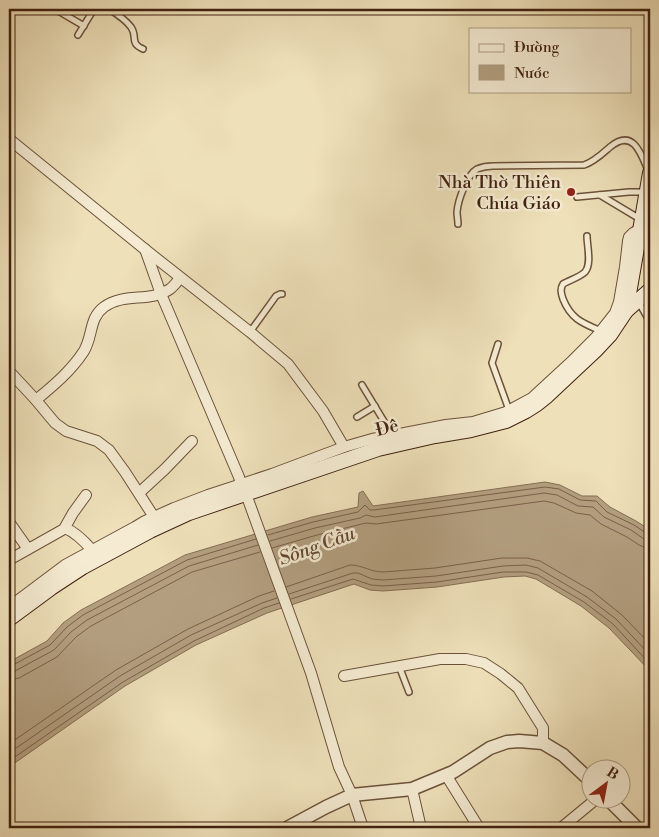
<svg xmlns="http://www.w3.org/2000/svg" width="659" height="837" font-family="'Libre Bodoni',serif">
<rect width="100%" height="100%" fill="#eee0b9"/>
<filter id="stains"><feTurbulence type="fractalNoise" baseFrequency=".004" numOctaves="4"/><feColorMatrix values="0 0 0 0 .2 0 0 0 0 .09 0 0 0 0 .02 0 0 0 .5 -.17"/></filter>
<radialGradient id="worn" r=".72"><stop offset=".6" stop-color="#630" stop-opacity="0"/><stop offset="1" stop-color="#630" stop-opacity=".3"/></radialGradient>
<polygon fill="#b39f80" stroke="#856d53" points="545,482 560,485 582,496 597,496 610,507 636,521 650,530 650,671 609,628 581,606 536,579 525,576 504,577 437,587 383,591 370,590 354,584 267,613 196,645 125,686 9,767 9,662 47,641 63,623 81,610 185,555 312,517 358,507 359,493 363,491 373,506"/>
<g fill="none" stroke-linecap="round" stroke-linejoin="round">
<g stroke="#7a6048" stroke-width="1">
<polyline points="268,535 313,522 358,512 365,505 370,510 374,510 545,487 559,489 580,500 596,501 607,512 634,525 646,533 650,534"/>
<polyline points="270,541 315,528 360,518 366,515 375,517 544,493 557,495 578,506 593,507 604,517 631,530 644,539 650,540"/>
<polyline points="272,548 317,535 366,523 376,524 544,501 554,503 576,513 590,515 601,524 627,537 639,545 644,547 650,547"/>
<path d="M286,587L350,565C362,565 371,572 383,572L435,568L502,558H527L540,561L592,591L622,615L650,644"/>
<polyline points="289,594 353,573 358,573 372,579 383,580 436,576 503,566 526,565 538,568 587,597 616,619 650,655"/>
<polyline points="291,599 353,579 371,585 383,586 437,582 503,572 526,572 538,575 584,602 613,624 650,664"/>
<polyline points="9,666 13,665 50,645 67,627 83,615 187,560 256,539"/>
<polyline points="9,672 15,671 54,650 71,632 87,620 189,566 258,545"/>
<polyline points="9,680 19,678 57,657 76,637 91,626 192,572 260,552"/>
<polyline points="9,744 116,670 188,629 259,596 274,591"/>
<polyline points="9,753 120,676 191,635 262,603 277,598"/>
<polyline points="9,761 123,682 194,641 264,608 279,603"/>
</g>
<g stroke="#6c513a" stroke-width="8">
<g id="service">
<polyline points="55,9 84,26"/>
<path d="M109,9C117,14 125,19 131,27C138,37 129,43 143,49"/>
<polyline points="78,35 94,9"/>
<polyline points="600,195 640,219"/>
<polyline points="577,197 629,192 646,192"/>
<path d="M458,224C458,220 457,216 457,212C458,200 467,175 477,169C482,167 488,166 493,166L584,165C594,162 602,154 610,147C634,127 642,156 649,173"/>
<path d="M587,236C587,246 592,264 585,272C580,277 570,280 563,284C560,289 561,293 563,299C571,319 582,323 601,331"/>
<polyline points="638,301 650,322"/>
<polyline points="250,332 276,296 280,294 282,294"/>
<polyline points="498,344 492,363 509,410"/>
<polyline points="362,385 385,423 389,436"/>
<polyline points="357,417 375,406"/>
<polyline points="399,666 409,692"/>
</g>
</g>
<g stroke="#6c513a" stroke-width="12">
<g id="minor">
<polyline points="9,139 147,251 250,332 288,364 323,411 344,447"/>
<polyline points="145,249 161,294 239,477 241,484 246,494 311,673 339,767 352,795 363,828"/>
<polyline points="9,371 35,399 55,423 66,431 97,441 109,450 125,472 154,517"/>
<path d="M36,400C54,385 71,371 84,351C93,336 89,318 104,307C124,292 150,303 170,289C174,286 177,282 180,278"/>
<polyline points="139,493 165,469 192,441"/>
<polyline points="9,522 28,549"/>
<path d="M65,528C75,532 85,542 92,550"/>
<polyline points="9,560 64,529 73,513 86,495"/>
<polyline points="9,607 65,565 135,527 145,521 174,508 208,495 272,474 344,447 372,439 389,436 446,425 473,422 506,412 532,398 571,362 596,337 615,313 619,302 625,267 628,241 629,237 633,233 640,229"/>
<polyline points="344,676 440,659 466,659 484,663 501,674 518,688 543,728 543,743"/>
<polyline points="446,775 479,828"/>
<polyline points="412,789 421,828"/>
<polyline points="561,828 595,800"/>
</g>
</g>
<g stroke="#6c513a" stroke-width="15">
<g id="tertiary">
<polyline points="609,800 637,828"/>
<polyline points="287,828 326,807 352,795 412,789 453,772 490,748 507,742 519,741 543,743 563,755 592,782"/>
</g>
</g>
<g stroke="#412110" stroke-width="16">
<g id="secondary">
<polyline points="626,311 650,290"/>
<polyline points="9,619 51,588 83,567 150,531 189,513 378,449 435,436 471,430 506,421 526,411 537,404 547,396 595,351 610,335 626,311 650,173"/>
</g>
</g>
<use href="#service" stroke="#f4ebd2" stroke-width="5"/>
<use href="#minor" stroke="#f4ebd2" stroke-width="10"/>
<use href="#tertiary" stroke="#f4ebd2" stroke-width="12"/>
<use href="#secondary" stroke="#f4ebd2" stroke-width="14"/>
</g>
<circle fill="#8f2418" stroke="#f4ebd2" stroke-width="2" cx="571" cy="192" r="5"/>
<g text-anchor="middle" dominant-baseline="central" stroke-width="5" stroke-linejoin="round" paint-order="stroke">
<g font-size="18" fill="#412110" stroke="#f4ebd2" text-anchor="end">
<text x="561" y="182">Nhà Thờ Thiên<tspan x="561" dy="21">Chúa Giáo</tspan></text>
</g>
<g font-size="18" fill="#412110" stroke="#f4ebd2">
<text transform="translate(387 428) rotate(-14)">Đê</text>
</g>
<g font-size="19" font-style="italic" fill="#634732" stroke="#f4ebd2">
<text transform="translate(317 546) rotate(-20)">Sông Cầu</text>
</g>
</g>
<rect width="659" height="837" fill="none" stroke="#eee0b9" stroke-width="30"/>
<rect x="10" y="10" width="639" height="817" fill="none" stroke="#412110" stroke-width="2.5"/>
<rect x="15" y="15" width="629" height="807" fill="none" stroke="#412110"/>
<rect x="469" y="28" width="162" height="65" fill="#f4ebd2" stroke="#ac9a84"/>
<rect x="479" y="44" width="25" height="8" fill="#f4ebd2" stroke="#ac9a84"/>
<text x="514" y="52" font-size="15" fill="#412110">Đường</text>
<rect x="479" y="65" width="25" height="15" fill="#b39f80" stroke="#ac9a84"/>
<text x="514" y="78" font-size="15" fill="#412110">Nước</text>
<g transform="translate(606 784) rotate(32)"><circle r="24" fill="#f4ebd2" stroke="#ac9a84"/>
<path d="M0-4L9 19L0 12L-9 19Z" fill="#8f2418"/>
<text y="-8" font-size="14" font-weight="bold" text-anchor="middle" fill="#412110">B</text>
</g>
<rect width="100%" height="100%" filter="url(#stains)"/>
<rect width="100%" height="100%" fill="url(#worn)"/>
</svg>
